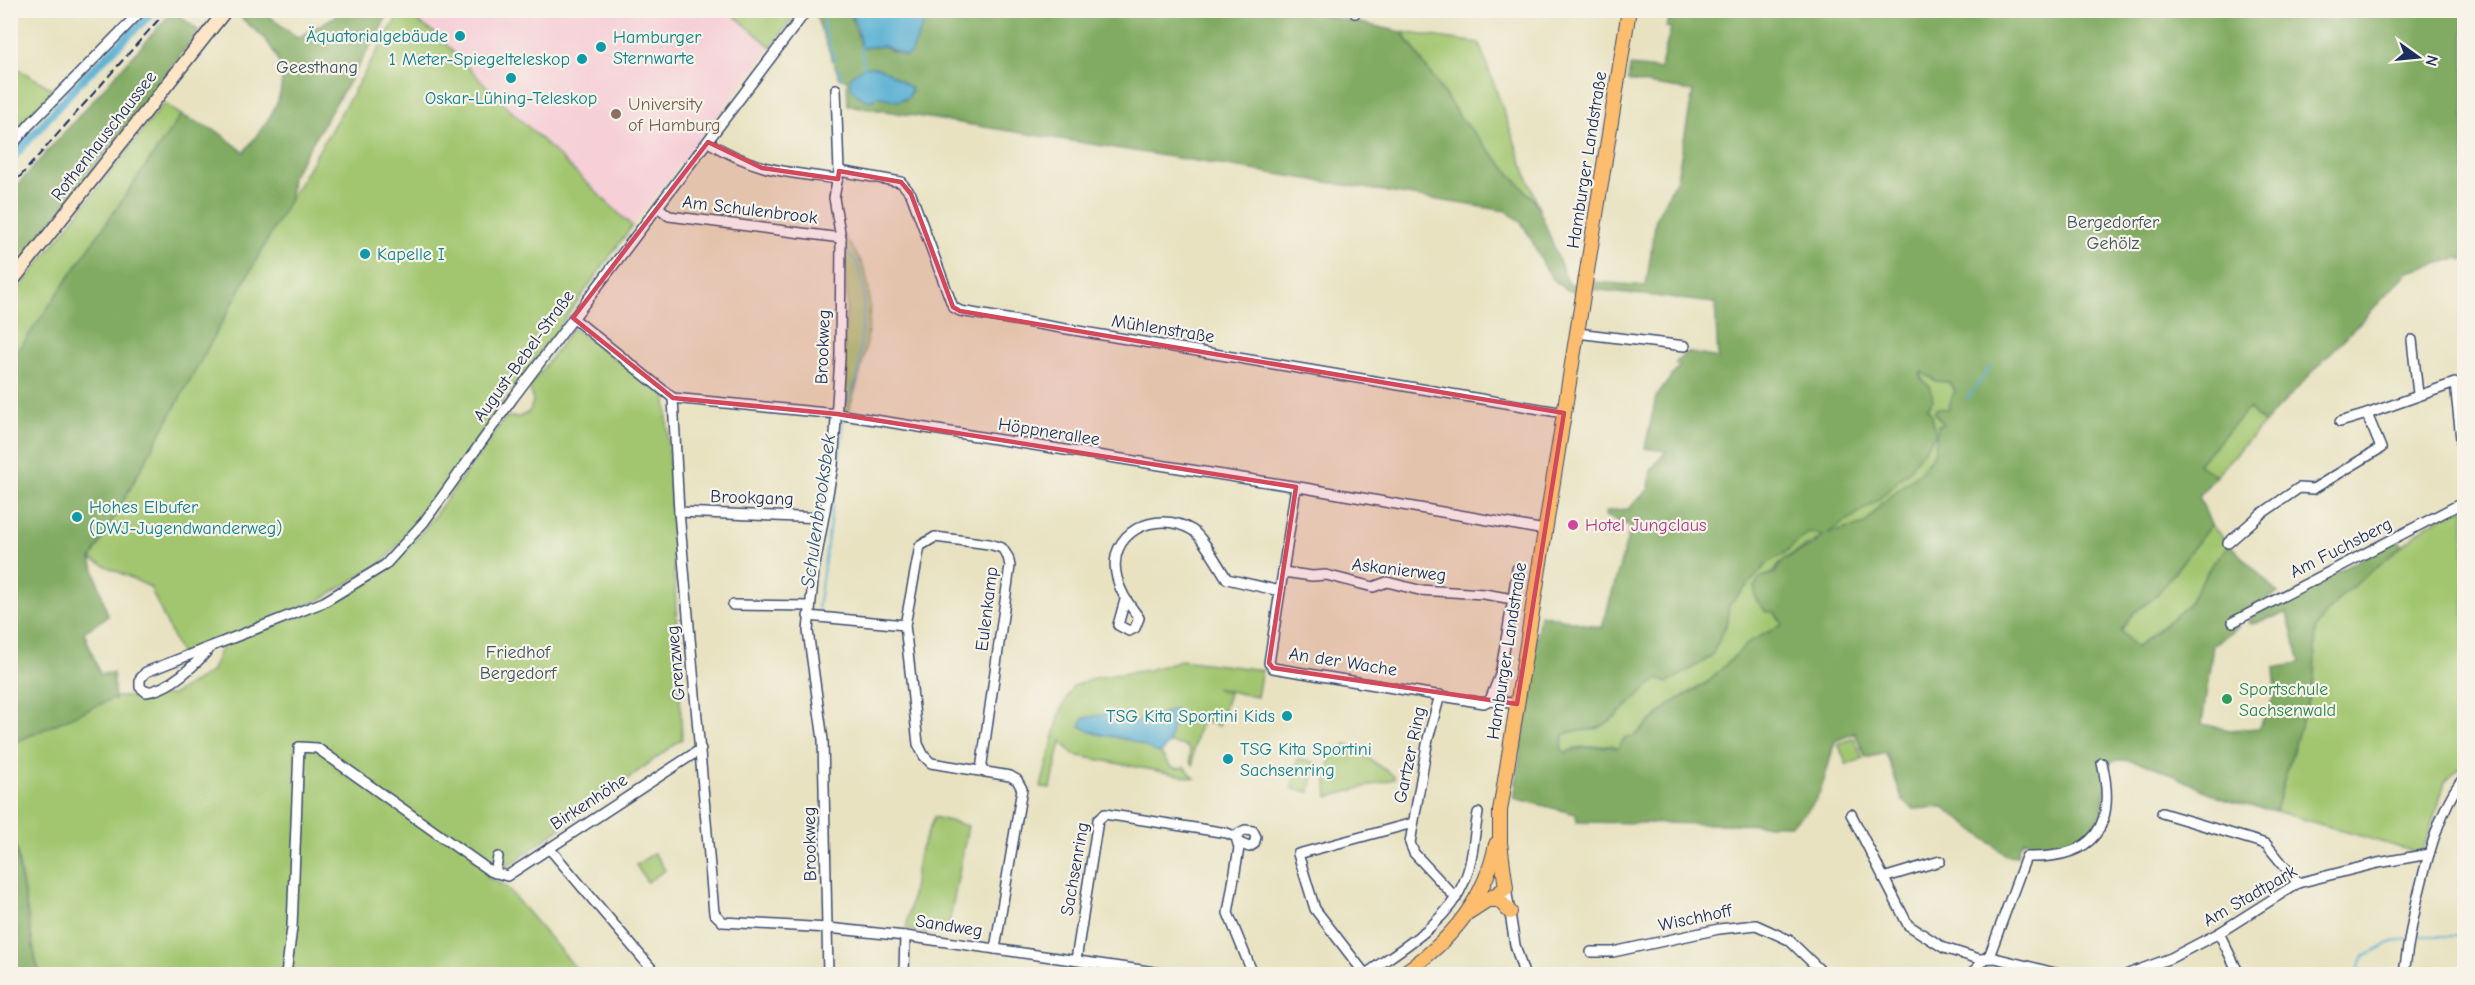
<svg xmlns="http://www.w3.org/2000/svg" width="2475" height="985" font-family="'Comic Neue',sans-serif">
<rect width="100%" height="100%" fill="#f7f3e8"/>
<filter id="ink" filterUnits="userSpaceOnUse"><feTurbulence type="fractalNoise" baseFrequency=".0167" numOctaves="2"/><feDisplacementMap in="SourceGraphic" scale="12" xChannelSelector="R" yChannelSelector="G"/><feConvolveMatrix kernelMatrix="1 2 1 2 8 2 1 2 1" color-interpolation-filters="sRGB"/></filter>
<filter id="wash" filterUnits="userSpaceOnUse"><feTurbulence type="fractalNoise" baseFrequency=".008" numOctaves="4" result="noise"/><feDisplacementMap in="SourceGraphic" scale="24" xChannelSelector="R" yChannelSelector="G"/><feGaussianBlur stdDeviation="1.35" result="paint"/><feColorMatrix in="noise" values="0 0 0 0 0 0 0 0 0 0 0 0 0 0 0 0 0 1.4 0 .05"/><feComposite in="paint" operator="in"/></filter>
<g filter="url(#wash)">
<rect width="100%" height="100%" fill="#e8e2c1"/>
<g fill="#f6cfd7">
<polygon points="404,11 729,11 771,47 632,226 503,103 435,33"/>
<polygon points="1299,11 1348,11 1345,21"/>
</g>
<g fill="#a2c670" stroke="#5e7a67" stroke-width="1.5">
<polygon points="401,11 435,33 503,103 632,226 517,385 505,391 504,405 421,520 383,562 320,600 181,655 150,587 91,559 290,199"/>
<polygon points="729,11 798,11 771,47"/>
<polygon points="1402,32 1479,43 1537,204 1459,116"/>
<polygon points="11,65 56,91 11,141"/>
<polygon points="164,103 181,115 14,358 11,355 11,299"/>
<path d="M844,236C851,246 860,257 864,268C878,309 863,372 848,411L839,410L847,303Z"/>
<polygon points="573,328 666,396 682,739 510,865 496,869 491,867 487,877 506,887 581,974 41,974 36,962 11,818 10,744 114,697 172,695 211,672 222,646 323,607 389,568 427,526 506,417 519,417 529,412 533,402 530,386"/>
<polygon points="1921,371 1936,381 1948,381 1955,390 1944,425 1938,425 1934,454 1920,472 1881,504 1865,524 1825,535 1878,500 1927,407"/>
<polygon points="2249,408 2264,423 2216,476 2197,465"/>
<polygon points="2464,507 2464,764 2445,782 2422,854 2275,811 2314,680 2316,627 2341,596 2430,523"/>
<polygon points="2211,525 2230,545 2212,564 2187,606 2135,648 2121,631 2132,614 2155,597"/>
<path d="M1809,532L1824,535C1812,545 1799,549 1786,558C1774,567 1780,571 1760,578L1774,611L1784,624L1734,656L1714,678L1670,704L1618,750L1613,745L1575,748L1566,753L1561,748L1564,735C1574,728 1589,733 1600,727C1623,715 1637,693 1658,679L1667,683L1711,657L1726,626L1729,605L1769,562L1782,555Z"/>
<path d="M1181,660L1262,670L1257,697L1215,688L1229,693L1219,726L1203,721C1195,735 1193,748 1193,765L1190,761V751L1186,746L1169,743L1175,709L1136,722L1107,714L1084,718L1080,726C1097,738 1116,735 1135,742C1144,745 1151,751 1161,753C1168,763 1170,772 1185,767L1195,778L1074,755L1061,741L1051,788L1041,787L1060,713L1072,687L1094,678L1148,670Z"/>
<polygon points="1854,738 1863,759 1847,765 1838,744"/>
<path d="M1347,744L1394,776V779L1328,797C1326,777 1325,753 1347,744Z"/>
<polygon points="1297,759 1315,762 1310,792 1292,789"/>
<polygon points="934,817 968,826 947,934 906,930 919,854"/>
<polygon points="654,853 665,870 647,882 636,865"/>
</g>
<g fill="#81ab62" stroke="#4e6d60" stroke-width="1.5" fill-rule="evenodd">
<path d="M929,10H1299L1402,32L1459,116L1537,204L1568,283L1577,285L1576,292C1544,288 1539,244 1521,223C1517,219 1511,215 1507,211L848,105L847,79H840L814,11H850C851,17 860,43 863,47L884,46L893,52L912,51ZM903,84L912,91L905,100L877,96Z"/>
<polygon points="173,11 199,31 11,276 11,192"/>
<path d="M237,11H262L298,38L334,17L339,11H389L380,30L292,176L290,199L91,559L108,616L84,632L100,674L113,673L115,701L114,698L11,744V361L181,115L218,132L244,152C273,115 300,83 266,40C258,30 240,21 237,11Z"/>
<path d="M1673,11H2464V260L2458,258L2408,272L2264,423L2249,408L2198,464L2216,476L2199,496L2211,525L2155,597L2132,614L2121,631L2136,648L2187,606L2212,564L2230,545L2278,593L2238,614V627L2213,645L2202,724L2230,730L2259,728L2276,692L2274,668L2300,663L2287,613L2250,624L2249,618L2399,539L2402,546L2341,596L2316,627L2314,680L2275,811C2257,807 2237,804 2220,798C2187,784 2148,755 2111,761C2098,822 2109,841 2037,853L2033,842L2025,840L2020,845L2017,856L2006,855L1944,807L1914,809L1903,801L1886,753L1866,758L1855,733L1835,741C1824,778 1824,803 1790,825L1577,822L1576,814L1514,798L1540,614L1602,628L1631,526L1605,516L1607,511L1628,509L1649,489L1651,470L1666,451L1645,448L1656,397L1680,365L1675,364L1686,352L1718,358L1715,303L1593,289L1594,282L1646,286L1656,218L1677,178L1693,91L1628,81L1630,66L1660,69L1671,28L1666,27ZM1921,372L1936,381L1948,382L1955,390L1948,409L1937,408L1934,412L1943,424L1938,425L1934,454L1920,472L1881,504L1865,524L1827,534L1878,500L1909,470L1935,435L1932,415L1927,408L1933,400L1931,388L1920,377ZM1809,532L1823,536L1811,546L1784,559L1775,573L1760,578L1755,586V598L1766,612H1774L1783,624L1749,642L1707,683L1670,704L1635,736L1625,737L1618,749C1610,744 1575,748 1566,753L1561,748L1564,735C1574,728 1589,733 1600,727C1622,715 1637,693 1658,679L1667,683L1711,657L1726,625L1729,605L1769,562L1782,555Z"/>
<polygon points="10,818 36,962 41,974 11,974"/>
</g>
<g fill="#55afd3" stroke="#386f98" stroke-width="1.5">
<polygon points="850,10 929,10 929,11 912,51 906,56 884,46 861,48 858,30"/>
<path d="M864,67C885,64 894,79 911,88L909,97L898,101L877,96L872,101C859,99 848,90 851,76Z"/>
<path d="M1176,709L1169,743L1161,753C1151,751 1144,745 1135,742C1116,735 1098,737 1080,726L1084,718L1107,714L1136,722Z"/>
</g>
<g fill="none" stroke-linecap="round" stroke-linejoin="round">
<g stroke="#55afd3" stroke-width="2">
<path d="M828,10C817,26 829,44 835,60"/>
<polyline points="861,48 864,67"/>
<polyline points="837,67 842,79"/>
<polyline points="1967,399 1990,367"/>
<polyline points="842,411 858,378 864,302 864,289 857,262 846,251"/>
<polyline points="818,609 843,430 842,419"/>
<polyline points="2414,936 2464,936"/>
<polyline points="2356,974 2364,956 2387,944 2406,938"/>
</g>
<polyline stroke="#55afd3" stroke-width="8" points="10,161 79,83 155,10"/>
</g>
</g>
<g filter="url(#ink)">
<g fill="none" stroke-linecap="round" stroke-linejoin="round">
<g stroke="#3a4a6d" stroke-width="12">
<g id="minor">
<polyline points="1355,13 1355,10"/>
<path d="M708,142C755,171 785,172 838,179"/>
<polyline points="10,148 29,125 142,10"/>
<polyline points="839,171 901,182 911,194 953,307 960,311 1564,413"/>
<polyline points="658,207 669,216 841,238"/>
<polyline points="573,318 673,398 837,414 1299,487 1545,530"/>
<polyline points="1577,333 1685,346"/>
<polyline points="2412,340 2418,394"/>
<polyline points="673,398 679,512 714,913 723,922 828,928 905,936 1169,974"/>
<polyline points="2340,422 2367,414"/>
<polyline points="1296,487 1269,663 1273,668 1484,703 1490,700 1517,704"/>
<polyline points="679,512 823,518"/>
<polyline points="2228,543 2261,514 2299,488 2313,489 2381,448 2367,414 2455,383 2464,466"/>
<polyline points="1283,572 1312,576 1326,575 1373,587 1387,582 1419,590 1484,594 1513,599 1500,675 1490,700"/>
<polyline points="1513,599 1517,569"/>
<path d="M1125,600L1118,625L1129,631L1135,628L1139,618C1130,605 1121,595 1117,578C1105,533 1156,508 1192,530C1203,537 1219,567 1227,579L1280,591"/>
<polyline points="733,605 809,606"/>
<polyline points="808,616 905,625"/>
<polyline points="2233,622 2464,502"/>
<path d="M210,648C195,665 169,690 146,692L140,687V679L146,672L324,602L385,565L424,522L513,398L807,10"/>
<polyline points="1440,695 1428,739 1410,843 1414,853 1456,898"/>
<polyline points="981,770 1010,566 1008,557 1002,548 989,544 935,537 920,546 905,625 918,744 924,756 931,763 1010,776 1017,780 1022,789 995,949"/>
<polyline points="2162,813 2266,844 2298,883"/>
<polyline points="1851,814 1908,925 1944,948 1979,959 1995,958 2059,974"/>
<polyline points="1238,840 1239,833 1245,830 1253,831 1256,837 1254,844 1249,847 1239,843"/>
<polyline points="549,848 656,974"/>
<polyline points="495,873 498,857"/>
<polyline points="1883,878 1940,861"/>
<polyline points="1506,888 1515,945 1524,974"/>
<polyline points="2219,933 2239,974"/>
<polyline points="1591,952 1613,952 1719,929 1756,925 1789,940 1824,974"/>
<polyline points="1076,960 1098,820 1105,814 1227,833 1236,837 1239,848 1228,913 1253,974"/>
<polyline points="286,974 292,928 299,747 317,748 490,871 507,876 701,749"/>
<polyline points="828,974 823,740 808,631 814,571 833,466 840,357 841,238 834,198 839,171 836,89"/>
<polyline points="904,974 905,936"/>
<polyline points="1365,974 1315,909 1298,854 1413,823"/>
<path d="M1366,974C1400,949 1447,924 1464,882C1473,862 1474,835 1478,813"/>
<path d="M1971,974L1990,954L2026,857C2094,859 2117,827 2102,763"/>
<polyline points="2128,974 2171,958 2219,933 2298,883 2378,863 2429,854"/>
<path d="M2404,974C2410,926 2432,813 2464,778"/>
</g>
</g>
<g stroke="#3a4a6d" stroke-width="15">
<polyline id="secondary" points="10,284 226,10"/>
</g>
<g stroke="#3a4a6d" stroke-width="16">
<g id="primary">
<polyline points="1486,900 1499,900 1510,912"/>
<polyline points="1469,912 1506,888 1500,843 1500,811 1629,10"/>
<path d="M1402,974C1449,943 1485,901 1496,844"/>
</g>
</g>
<use href="#minor" stroke="#fff" stroke-width="9"/>
<use href="#secondary" stroke="#fee5c5" stroke-width="12"/>
<use href="#primary" stroke="#fcbd6e" stroke-width="14"/>
<polyline stroke="#1b2f5e" stroke-width="2" stroke-dasharray="9 4.5" stroke-linecap="butt" points="10,188 167,10"/>
</g>
</g>
<path fill="#d1495b" fill-opacity="0.2" stroke="#d1495b" stroke-width="4.5" stroke-linejoin="round" d="M708,142L762,168L838,179L839,171L901,182L911,194L953,307L960,311L1564,413L1517,704L1273,668L1269,663L1296,487L837,414L673,398L573,318Z"/>
<g fill="#0f9aa8" stroke="#f7f3e8" stroke-width="2">
<circle cx="460" cy="36" r="6"/>
<circle cx="601" cy="47" r="6"/>
<circle cx="582" cy="59" r="6"/>
<circle cx="511" cy="78" r="6"/>
<circle cx="365" cy="254" r="6"/>
<circle cx="77" cy="517" r="6"/>
<circle cx="1287" cy="716" r="6"/>
<circle cx="1228" cy="759" r="6"/>
</g>
<circle fill="#8d6e63" stroke="#f7f3e8" stroke-width="2" cx="616" cy="114" r="6"/>
<circle fill="#d1479c" stroke="#f7f3e8" stroke-width="2" cx="1573" cy="525" r="6"/>
<circle fill="#2e9e5b" stroke="#f7f3e8" stroke-width="2" cx="2227" cy="699" r="6"/>
<g text-anchor="middle" dominant-baseline="central" stroke-width="4.5" stroke-linejoin="round" paint-order="stroke">
<g font-size="18" fill="#0d838f" stroke="#f7f3e8" text-anchor="start">
<text x="448" y="36" text-anchor="end">Äquatorialgebäude</text>
<text x="613" y="37">Hamburger<tspan x="613" dy="21">Sternwarte</tspan></text>
<text x="570" y="59" text-anchor="end">1 Meter-Spiegelteleskop</text>
<text x="511" y="98" text-anchor="middle">Oskar-Lühing-Teleskop</text>
<text x="377" y="254">Kapelle I</text>
<text x="89" y="507">Hohes Elbufer<tspan x="89" dy="21">(DWJ-Jugendwanderweg)</tspan></text>
<text x="1275" y="716" text-anchor="end">TSG Kita Sportini Kids</text>
<text x="1240" y="749">TSG Kita Sportini<tspan x="1240" dy="21">Sachsenring</tspan></text>
</g>
<g font-size="18" fill="#3d5562" stroke="#f7f3e8">
<text x="317" y="67">Geesthang</text>
<text x="2113" y="222">Bergedorfer<tspan x="2113" dy="21">Gehölz</tspan></text>
<text x="518" y="652">Friedhof<tspan x="518" dy="21">Bergedorf</tspan></text>
</g>
<g font-size="18" fill="#785e54" stroke="#f7f3e8" text-anchor="start">
<text x="628" y="104">University<tspan x="628" dy="21">of Hamburg</tspan></text>
</g>
<g font-size="18" fill="#1b2f5e" stroke="#f7f3e8">
<text transform="translate(104 136) rotate(-52)">Rothenhauschaussee</text>
<text transform="translate(1587 160) rotate(-81)">Hamburger Landstraße</text>
<text transform="translate(750 210) rotate(7)">Am Schulenbrook</text>
<text transform="translate(1163 329) rotate(9)">Mühlenstraße</text>
<text transform="translate(823 347) rotate(-88)">Brookweg</text>
<text transform="translate(524 356) rotate(-54)">August-Bebel-Straße</text>
<text transform="translate(1049 432) rotate(9)">Höppnerallee</text>
<text transform="translate(752 498) rotate(2)">Brookgang</text>
<text transform="translate(2341 548) rotate(-27)">Am Fuchsberg</text>
<text transform="translate(1399 570) rotate(7)">Askanierweg</text>
<text transform="translate(987 609) rotate(-83)">Eulenkamp</text>
<text transform="translate(1507 651) rotate(-81)">Hamburger Landstraße</text>
<text transform="translate(1343 662) rotate(9)">An der Wache</text>
<text transform="translate(676 663) rotate(-95)">Grenzweg</text>
<text transform="translate(1410 755) rotate(-78)">Gartzer Ring</text>
<text transform="translate(589 802) rotate(-33)">Birkenhöhe</text>
<text transform="translate(810 844) rotate(-91)">Brookweg</text>
<text transform="translate(1075 869) rotate(-80)">Sachsenring</text>
<text transform="translate(2250 896) rotate(-30)">Am Stadtpark</text>
<text transform="translate(1695 918) rotate(-12)">Wischhoff</text>
<text transform="translate(949 926) rotate(9)">Sandweg</text>
</g>
<g font-size="18" fill="#b23c85" stroke="#f7f3e8" text-anchor="start">
<text x="1585" y="525">Hotel Jungclaus</text>
</g>
<g font-size="18" fill="#27864d" stroke="#f7f3e8" text-anchor="start">
<text x="2239" y="689">Sportschule<tspan x="2239" dy="21">Sachsenwald</tspan></text>
</g>
<g font-size="20" font-style="italic" fill="#2c5581" stroke="#f7f3e8">
<text transform="translate(818 511) rotate(-82)">Schulenbrooksbek</text>
</g>
</g>
<rect width="2475" height="985" fill="none" stroke="#f7f3e8" stroke-width="36"/>
<g transform="translate(2418 57) rotate(105)" stroke="#f7f3e8" stroke-width="4.5" paint-order="stroke">
<path d="M0-4.5L10 22L0 15L-10 22Z" fill="#1b2f5e"/>
<text y="-9" font-size="16" font-weight="bold" text-anchor="middle" fill="#1b2f5e">N</text>
</g>
</svg>
